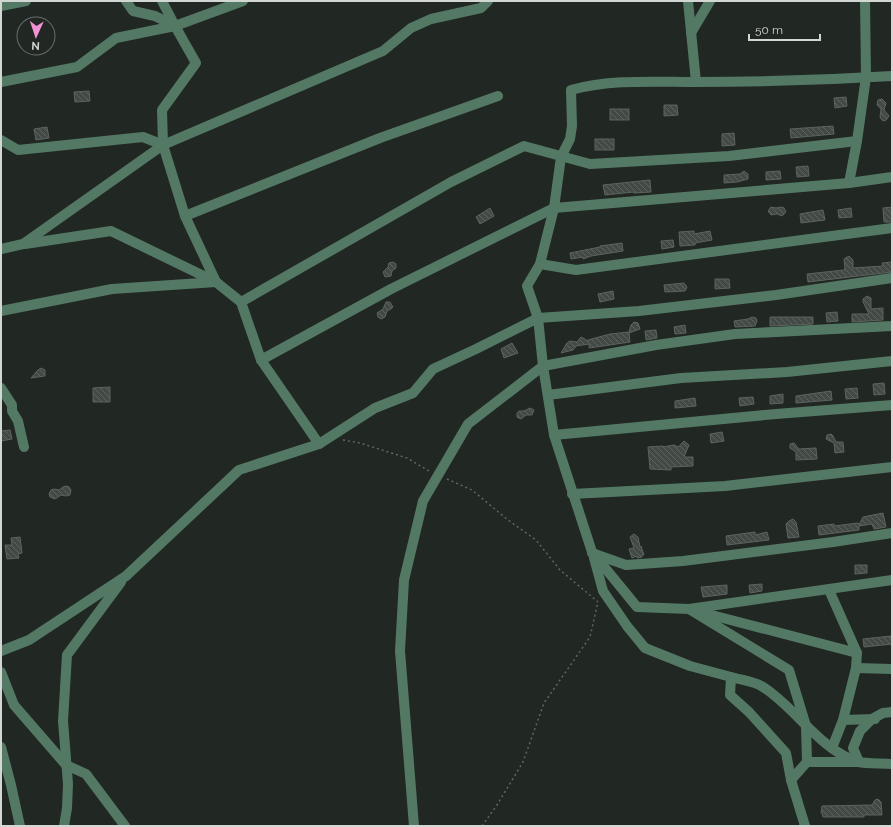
<svg xmlns="http://www.w3.org/2000/svg" width="893" height="827" font-family="Raleway,sans-serif">
<defs>
<pattern id="building-back-hatch" width="6" height="6" patternUnits="userSpaceOnUse"><rect width="6" height="6" fill="#434a46"/><path d="M-1 5l2 2M0 0l6 6M5-1l2 2" fill="none" stroke="#5d6360"/></pattern>
</defs>
<rect width="100%" height="100%" fill="#212723"/>
<g fill="url(#building-back-hatch)" stroke="#5d6460">
<polygon points="89,91 90,101 75,102 74,92"/>
<polygon points="846,97 847,106 835,108 834,98"/>
<polygon points="882,99 886,103 884,110 889,116 887,119 885,121 882,120 880,117 881,109 877,105 878,100"/>
<polygon points="664,105 677,105 678,115 664,116"/>
<rect x="610" y="109" width="19" height="11"/>
<polygon points="833,126 834,134 791,138 790,129"/>
<polygon points="47,127 49,138 36,140 34,129"/>
<polygon points="734,133 735,145 722,146 722,134"/>
<rect x="595" y="139" width="19" height="11"/>
<polygon points="808,166 809,176 797,177 796,167"/>
<polygon points="744,171 748,174 748,179 737,182 724,183 724,175 740,174"/>
<polygon points="780,171 781,179 766,180 766,172"/>
<polygon points="650,180 651,192 634,193 634,192 605,195 603,185"/>
<polygon points="771,207 776,208 782,207 784,208 786,212 782,216 777,214 771,215 768,211"/>
<polygon points="892,207 892,222 884,222 883,208"/>
<polygon points="490,208 494,216 480,224 476,217"/>
<polygon points="851,208 852,217 839,218 838,210"/>
<polygon points="823,210 825,220 801,223 800,214"/>
<polygon points="694,231 694,234 710,231 712,240 695,243 695,245 680,246 679,232"/>
<polygon points="673,240 674,247 662,249 661,241"/>
<polygon points="622,243 623,251 591,256 583,259 583,257 571,259 570,253 600,247 600,246"/>
<polygon points="849,256 853,260 853,268 883,266 882,263 892,262 892,272 808,282 807,274 844,270 845,269 844,259"/>
<polygon points="393,262 396,264 396,268 392,271 391,276 385,277 383,272 388,267 389,263"/>
<polygon points="715,279 729,279 730,288 715,289"/>
<polygon points="684,283 687,287 685,291 665,292 664,285"/>
<polygon points="613,291 614,299 600,302 598,294"/>
<polygon points="867,296 871,298 871,309 883,308 883,320 852,322 852,314 869,314 863,302 863,299"/>
<polygon points="386,302 390,302 393,307 391,309 387,311 385,317 381,319 378,317 377,313 383,309"/>
<polygon points="837,312 838,321 827,322 826,313"/>
<polygon points="752,317 756,318 757,321 755,326 735,327 734,321 748,319"/>
<polygon points="770,317 813,317 813,324 770,326"/>
<polygon points="634,322 638,323 640,329 629,333 630,342 589,348 589,344 576,346 573,350 561,353 567,343 570,341 577,342 581,337 588,341 588,340 610,334 629,332 631,325"/>
<polygon points="685,325 686,333 675,334 674,327"/>
<polygon points="656,330 657,338 646,340 645,331"/>
<polygon points="512,343 518,353 504,358 501,349"/>
<polygon points="41,368 45,370 45,376 31,378 38,370"/>
<polygon points="884,383 885,394 874,395 873,384"/>
<polygon points="110,387 110,402 93,402 93,388"/>
<polygon points="857,388 858,398 846,399 845,389"/>
<polygon points="831,391 832,400 796,403 796,396"/>
<polygon points="783,394 783,403 770,404 770,396"/>
<polygon points="753,397 754,404 740,406 739,398"/>
<polygon points="695,398 696,406 675,408 675,401"/>
<polygon points="530,408 534,410 532,415 526,415 521,419 517,417 517,413 519,411 524,411"/>
<polygon points="10,430 12,439 1,441 1,431"/>
<polygon points="722,432 724,441 711,443 710,434"/>
<polygon points="831,434 833,436 836,442 843,442 844,452 835,453 834,443 826,439 827,435"/>
<polygon points="684,441 689,445 684,457 693,457 693,466 671,467 671,470 650,469 648,447 663,446 663,447 674,445 678,447"/>
<polygon points="794,443 799,449 816,448 817,459 796,460 796,452 790,448 790,444"/>
<polygon points="66,486 69,487 71,490 70,495 66,496 61,495 55,499 50,497 49,494 51,490 54,489 59,490 63,487"/>
<polygon points="883,513 886,527 874,529 872,524 859,526 859,530 819,535 818,526 834,524 834,526 858,523 859,525 863,517"/>
<polygon points="793,519 796,522 799,537 788,538 786,524 789,521"/>
<polygon points="755,532 755,535 767,532 769,540 727,545 726,536"/>
<polygon points="634,534 638,537 640,547 641,546 644,555 642,555 642,557 637,558 637,556 632,558 629,549 634,548 630,537"/>
<polygon points="20,537 22,553 18,554 19,558 7,559 5,545 12,545 11,538"/>
<polygon points="855,565 867,565 867,573 855,574"/>
<polygon points="762,584 762,591 750,593 749,585"/>
<polygon points="727,585 727,594 703,597 701,587"/>
<polygon points="891,636 892,644 864,647 863,639"/>
<polygon points="878,799 881,802 882,815 864,815 864,817 823,817 822,813 821,813 822,806 872,805 875,800"/>
</g>
<g fill="none" stroke-linecap="round" stroke-linejoin="round">
<g stroke="#616662" stroke-width="1.5" stroke-dasharray="2 3" stroke-linecap="butt">
<polyline points="343,440 360,443 407,458 429,471"/>
<polyline points="447,479 472,490 508,520 536,540 560,570 598,602"/>
<polyline points="482,826 497,805 523,762 544,703 590,637 598,602"/>
</g>
<g stroke="#537964" stroke-width="10">
<polyline points="126,1 133,11 155,16 175,26"/>
<polyline points="688,1 696,82"/>
<polyline points="1,6 26,1"/>
<polyline points="691,33 710,1"/>
<path d="M892,76C827,80 760,82 695,82C654,82 611,79 571,90L572,126L570,139L561,157L554,208L540,264L527,286L538,318L543,366L554,435L592,552L637,607L689,609L892,580"/>
<polyline points="1,82 77,67 116,38 175,26 243,1"/>
<polyline points="1,140 18,150 143,137 163,145 383,51 411,28 431,19 481,8 488,1"/>
<polyline points="163,145 185,216 216,282 241,302 261,360 319,444 375,408 413,393 433,369 476,349 538,318 639,311 776,295 892,278"/>
<polyline points="849,183 857,141 866,77 865,1"/>
<polyline points="185,216 380,138 498,96"/>
<polyline points="25,244 111,231 214,281"/>
<polyline points="1,249 23,244 163,145 162,110 196,63 175,26 162,1"/>
<polyline points="540,264 576,270 892,228"/>
<polyline points="241,302 451,182 524,146 590,164 729,156 857,141"/>
<polyline points="1,311 112,289 216,282"/>
<polyline points="261,360 391,289 554,208 849,183 892,177"/>
<polyline points="1,388 12,405 12,411 18,421 24,447"/>
<polyline points="548,395 681,378 787,372 892,361"/>
<polyline points="554,435 776,414 892,405"/>
<polyline points="572,494 725,486 892,467"/>
<polyline points="592,553 626,565 683,561 833,542 892,533"/>
<polyline points="594,558 603,591 627,626 645,648 690,666 731,677 730,695 749,712 786,753 791,780 805,826"/>
<polyline points="829,590 857,653 856,668 843,720 832,748"/>
<polyline points="689,609 789,670 806,726 807,762 791,780"/>
<polyline points="700,612 857,653"/>
<polyline points="1,651 29,640 126,576 239,470 319,444"/>
<polyline points="856,668 892,669"/>
<polyline points="1,672 14,705 66,765 86,774 125,826"/>
<path d="M731,677C741,680 754,681 763,687C796,708 819,749 858,762C867,764 883,763 892,764"/>
<polyline points="843,720 875,719"/>
<polyline points="1,747 11,785 20,826"/>
<polyline points="807,762 859,762 853,748 860,731 872,719 883,713 892,712"/>
<polyline points="64,826 67,808 68,784 63,721 67,655 121,582"/>
<polyline points="414,826 400,651 404,580 423,501 468,424 543,366 656,345 735,334 892,326"/>
</g>
</g>
<rect width="893" height="827" fill="none" stroke="#d3d7d4" stroke-width="4"/>
<g transform="translate(36 36) rotate(183)"><circle r="19" fill="#212723" stroke="#686d6a"/>
<path d="M0-3L7 15L0 10L-7 15Z" fill="#f391d5"/>
<text y="-6" font-size="11" font-weight="bold" text-anchor="middle" fill="#d3d7d4">N</text>
</g>
<path d="M749 34v6h71v-6" fill="none" stroke="#d3d7d4" stroke-width="2"/>
<text x="755" y="34" font-size="12" fill="#d3d7d4" stroke="#212723" stroke-width="3" paint-order="stroke">50 m</text>
</svg>
